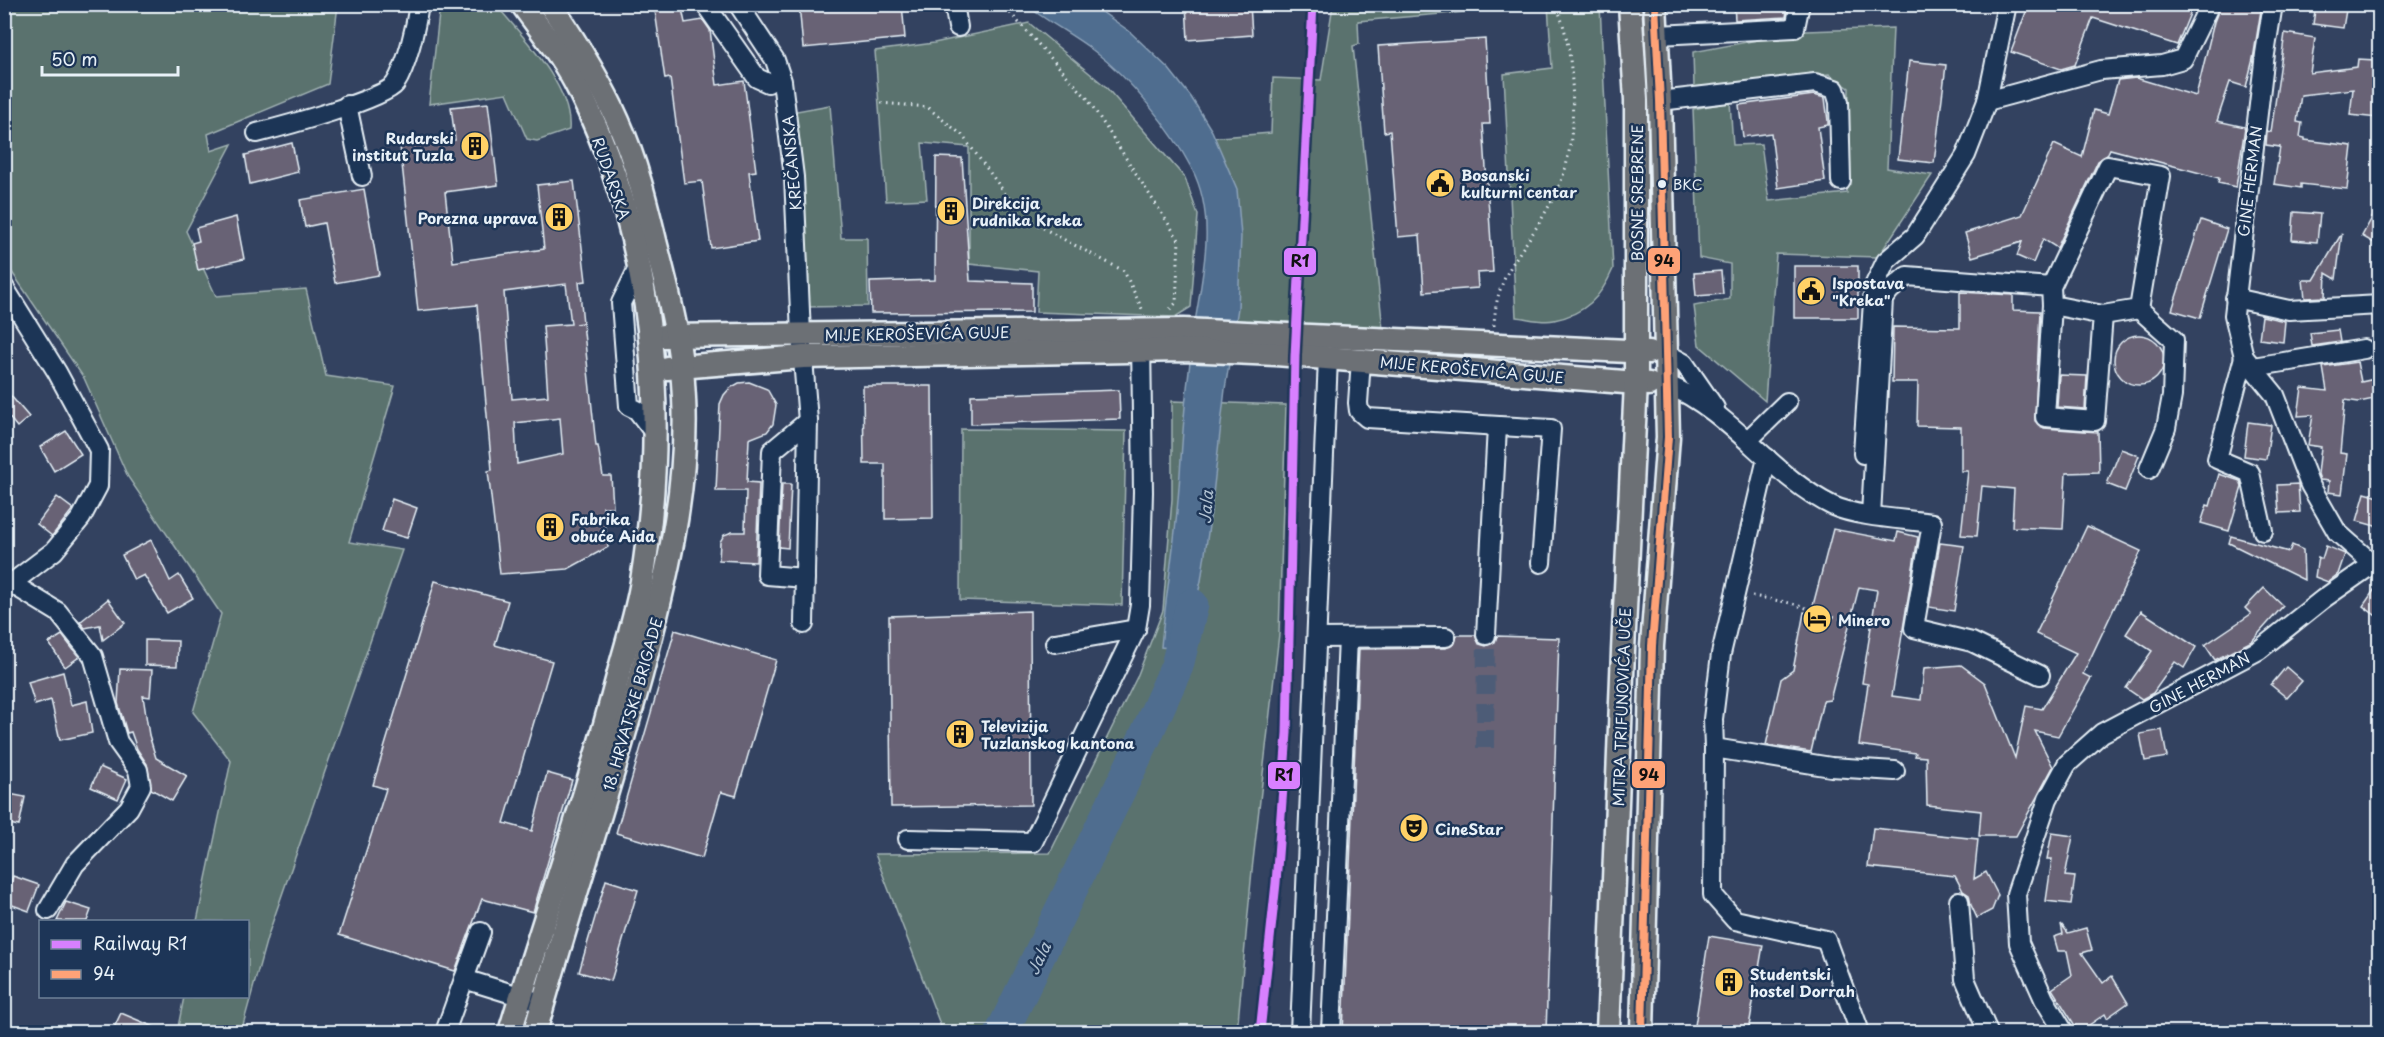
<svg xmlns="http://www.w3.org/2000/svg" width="2384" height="1037" font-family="'Playpen Sans',sans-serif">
<rect width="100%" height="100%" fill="#334260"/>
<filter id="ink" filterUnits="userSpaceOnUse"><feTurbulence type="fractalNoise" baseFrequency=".0167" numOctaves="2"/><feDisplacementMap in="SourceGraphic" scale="12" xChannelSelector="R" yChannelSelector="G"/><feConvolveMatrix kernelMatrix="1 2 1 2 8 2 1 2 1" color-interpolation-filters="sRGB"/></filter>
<g filter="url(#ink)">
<g fill="#5a726e" stroke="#a1b2b3" stroke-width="1.5">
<polygon points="4,5 338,5 328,84 208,134 211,151 232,144 186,231 216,296 306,289 326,376 395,386 349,542 402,550 267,938 241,1032 177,1032 184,997 248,996 248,922 197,921 231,761 193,712 221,614 128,477 84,378 5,262"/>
<path d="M440,5H496C522,36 573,87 569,130L537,141L527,139L507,93L429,104Z"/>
<path d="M1333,5H1600L1613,269C1601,297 1585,314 1554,320C1543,323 1527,318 1516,317L1504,74L1552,68L1548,5L1358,21L1359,44L1353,46L1384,339L1217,332L1224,233L1195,139L1271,133L1273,78L1321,80Z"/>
<polygon points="1029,23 1105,86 1185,178 1198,215 1191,307 1175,317 1036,312 1038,271 969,264 969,147 922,143 927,199 886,201 875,51 934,43"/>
<polygon points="1893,28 1887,168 1932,175 1878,257 1776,254 1765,401 1699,345 1694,306 1730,299 1730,264 1699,258 1693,109 1730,102 1733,145 1761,144 1769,201 1847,193 1849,88 1829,74 1694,87 1693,52 1806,31"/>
<polygon points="830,105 841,238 867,238 868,306 806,307 791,112"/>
<polygon points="1172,401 1286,405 1279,634 1252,870 1237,1032 943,1032 875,854 1050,853 1137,677 1163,610 1172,499"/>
<polygon points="961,429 1126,431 1122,605 960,600"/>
</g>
<path fill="#4f6d8f" stroke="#8ca2b9" stroke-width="1.5" d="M1026,5H1092L1129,31L1169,69L1191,97L1212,131L1237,189L1241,236L1238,308L1225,389L1211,512L1201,581L1185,650L1161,647C1165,601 1173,556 1177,511C1181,470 1182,429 1187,388C1190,364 1192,340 1196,316C1204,268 1216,216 1192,169C1171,129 1130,78 1094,51C1072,34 1049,23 1026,5Z"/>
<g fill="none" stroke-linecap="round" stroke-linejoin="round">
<polyline stroke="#4f6d8f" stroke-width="33" points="1002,1032 1146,735 1177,666 1192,605"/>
</g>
<g fill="#676275" stroke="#e8f1f8" stroke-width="1.5" fill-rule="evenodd">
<polygon points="654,4 681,4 685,23 703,20 710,30 717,85 744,81 756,171 749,172 758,241 711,248 702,181 684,183 670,78 665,79"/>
<polygon points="799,4 902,4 905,38 803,48"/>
<polygon points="1186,4 1250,4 1252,35 1188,40"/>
<polygon points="1734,4 1788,4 1786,17 1735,20"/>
<polygon points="2029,4 2194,4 2177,45 2093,18 2075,65 2061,69 2011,52"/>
<polygon points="2221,4 2262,4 2253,59 2246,87 2230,82 2217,121 2245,127 2236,187 2218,183 2219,178 2110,149 2107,155 2098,161 2057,248 2043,239 2033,263 2017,256 2022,242 1972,257 1965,233 2022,215 2054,144 2082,157 2094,110 2108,114 2118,80 2136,78 2196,96 2214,22"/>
<polygon points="2316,4 2347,4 2343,28 2313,24"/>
<polygon points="2285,33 2315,38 2310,73 2357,67 2358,59 2375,60 2374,96 2379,96 2378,118 2350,115 2353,89 2301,95 2297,122 2302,123 2300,137 2305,138 2305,140 2352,146 2347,189 2301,184 2301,188 2274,184 2280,147 2266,145 2267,131 2271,132"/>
<polygon points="1485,39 1490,124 1483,124 1493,272 1477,273 1478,288 1424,292 1420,235 1398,237 1390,131 1384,132 1378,46"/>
<polygon points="1909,61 1946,65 1934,163 1898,159"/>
<polygon points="1814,95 1825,98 1828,121 1828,125 1818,127 1825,181 1778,188 1771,133 1743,137 1739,105"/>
<path d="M488,103L498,185L445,192L453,262L544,249L537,185L574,181L586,281L579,282L583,323L576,324L583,323L596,446H598L603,476H611L613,507H603L608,547L568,569L500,574L488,471L492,470L477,305L418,311L400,146L455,140L451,107ZM566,284L571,324L543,326L548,396L512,399L504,292ZM560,418L563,454L517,464L515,423Z"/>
<polygon points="292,143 298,172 250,184 245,155"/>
<polygon points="936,157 962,158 970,281 1032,283 1032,312 871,313 870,282 935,280"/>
<polygon points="364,189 379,275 335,283 324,223 305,227 300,200"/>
<polygon points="2379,205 2379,246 2362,236"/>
<polygon points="2294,212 2320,214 2317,242 2292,240"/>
<polygon points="236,217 244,259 198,270 192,243 199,241 196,228"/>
<polygon points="2201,220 2227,229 2200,318 2172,310"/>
<polygon points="2342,233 2336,279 2326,273 2325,297 2305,298 2303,280 2314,280"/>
<rect x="1794" y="266" width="64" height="52"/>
<polygon points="1721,271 1723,294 1696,296 1694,273"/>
<polygon points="1960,292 2013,295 2013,310 2040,311 2035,421 2044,428 2098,432 2099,472 2066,473 2063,529 2012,527 2014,489 1982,486 1977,536 1961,535 1968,471 1961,471 1961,427 1917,426 1918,382 1892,382 1893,327 1960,328"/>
<polygon points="2262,316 2285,321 2283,342 2259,339"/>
<polygon points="2338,330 2340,342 2312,346 2310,333"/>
<circle cx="2139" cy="360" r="25"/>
<polygon points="2357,362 2361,382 2379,378 2379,398 2359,402 2345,400 2340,453 2347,454 2342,494 2328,492 2329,481 2320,480 2318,474 2321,447 2308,445 2313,415 2298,416 2302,388 2327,391 2323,367"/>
<polygon points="2059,375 2087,376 2085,409 2057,407"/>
<polygon points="749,382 767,389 776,405 773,424 767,432 749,439 747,482 759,483 756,562 719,560 720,542 724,535 732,532 745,532 746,491 716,491 720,404 724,395 730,388 739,383"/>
<polygon points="863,386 932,386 933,518 885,519 885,464 864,464"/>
<polygon points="4,388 29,417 17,427 4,411"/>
<polygon points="1119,390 1120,419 971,424 971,395"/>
<polygon points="2248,422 2271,425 2266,459 2244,456"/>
<polygon points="66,431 81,454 54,471 40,447"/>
<polygon points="2121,449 2139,456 2125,491 2107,484"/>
<polygon points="2219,474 2240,481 2242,487 2229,531 2201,523 2207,505 2210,506"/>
<polygon points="782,484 791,484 788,548 779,547"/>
<polygon points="2298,484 2300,512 2279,513 2277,485"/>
<polygon points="2365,493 2379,497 2379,527 2357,521"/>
<polygon points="57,497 73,509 52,536 37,524"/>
<polygon points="392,499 417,508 407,538 382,531"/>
<polygon points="2087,526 2141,551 2083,674 2091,678 2058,736 2035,731 2053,767 2016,836 1979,836 1981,811 1927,805 1926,757 1915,756 1916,753 1859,745 1868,684 1862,683 1877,590 1859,587 1830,700 1823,701 1811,752 1766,745 1781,679 1793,670 1804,612 1811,613 1833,529 1896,541 1898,532 1918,537 1892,696 1921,700 1924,668 1961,665 1985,683 2015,758 2026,706 2042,709 2076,653 2036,634"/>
<polygon points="2231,536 2289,552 2292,545 2303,550 2304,580 2229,543"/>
<polygon points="151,540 170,581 179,575 193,598 167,613 144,575 134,580 122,555"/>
<polygon points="1940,543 1964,546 1954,611 1929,607"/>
<polygon points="2326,546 2345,554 2338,574 2328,582 2315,577 2318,557 2322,559"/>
<polygon points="435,581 508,601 495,645 552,661 504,823 532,831 547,773 572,780 533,912 482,899 455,971 339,935 386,789 373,785"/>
<polygon points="2379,583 2379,618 2363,606"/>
<polygon points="2264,588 2283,606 2252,641 2215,660 2205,645 2251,614 2245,608"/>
<polygon points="108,599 125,623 103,640 100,625 85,628 80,622"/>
<polygon points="1030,611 1031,805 891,807 889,616"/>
<polygon points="2141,611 2196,647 2184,668 2175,662 2153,693 2142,699 2126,688 2152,651 2126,634"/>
<polygon points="675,630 776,660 736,796 721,792 702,858 616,833"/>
<polygon points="62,635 79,657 65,667 49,643"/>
<polygon points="1457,635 1475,635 1479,644 1486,646 1495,642 1497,636 1559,638 1546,1032 1343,1032 1359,649 1446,648 1455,643"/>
<polygon points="145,640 178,641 177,666 145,665"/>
<polygon points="2286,667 2302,681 2287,698 2271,685"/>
<polygon points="120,669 152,670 150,697 143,696 149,735 156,758 187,776 172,801 151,789 147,764 137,749 131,732 127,733 118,703"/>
<polygon points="63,672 71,705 87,701 92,733 60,740 51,700 35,705 28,682"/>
<polygon points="2162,730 2167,757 2145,761 2140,734"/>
<polygon points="100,767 127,779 118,799 91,787"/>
<polygon points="4,793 25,797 19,826 4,823"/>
<polygon points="1873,828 1978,839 1974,879 1986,872 1998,895 1992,910 1977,918 1971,905 1969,895 1963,891 1955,876 1868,867"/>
<polygon points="2052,833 2073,836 2065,876 2075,877 2071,904 2046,901 2052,859 2047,859"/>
<polygon points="13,876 39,885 29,911 4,902"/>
<polygon points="606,880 638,890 611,981 579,972"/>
<polygon points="66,902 91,910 87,921 57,921"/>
<polygon points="2061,924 2068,933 2086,928 2092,950 2082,953 2103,983 2112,976 2128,1003 2107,1018 2105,1014 2079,1032 2052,989 2072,975 2067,951 2058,951 2054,937 2063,934"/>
<polygon points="1709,936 1763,945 1748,1032 1694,1032"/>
<polygon points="121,1013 166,1032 112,1032"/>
</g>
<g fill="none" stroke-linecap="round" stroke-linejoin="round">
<polyline stroke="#4e5c77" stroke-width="18" stroke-dasharray="18 9" stroke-linecap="butt" points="1485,748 1486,635"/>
<g stroke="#e8f1f8" stroke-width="22">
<g id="minor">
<polyline points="705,4 757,78 768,83"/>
<polyline points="738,4 775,60 782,81 794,177 801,334 808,421 804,624"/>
<polyline points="954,4 958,27"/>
<polyline points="2273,4 2265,54 2234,315 2244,357 2275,395 2310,485 2337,532 2373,564"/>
<polyline points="1658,35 1795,28 1800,4"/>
<polyline points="1660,101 1815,83 1835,89 1839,102 1841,181"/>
<polyline points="1987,101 2101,70 2162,65 2183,59 2210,4"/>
<polyline points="347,105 362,176"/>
<path d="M257,133C281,127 384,99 395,84C407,66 416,26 419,4"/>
<polyline points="640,264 621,303 629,406 637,410 656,435"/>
<polyline points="4,287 57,372 99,450 98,486 81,518 54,551 4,589"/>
<polyline points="2235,298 2289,310 2380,305"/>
<polyline points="2052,305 2045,417 2095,421 2103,315"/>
<polyline points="2139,309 2174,340 2172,396 2166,428 2149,469"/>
<polyline points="1666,353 1684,363 1715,408"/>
<polyline points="2244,357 2217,459 2250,473 2263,531"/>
<polyline points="1361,360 1358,403 1359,411 1367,418 1551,429 1541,563"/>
<polyline points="2253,367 2364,349"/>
<path d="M1668,385C1731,411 1771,476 1833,506C1857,517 1905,519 1932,523L1914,628L1972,642L2040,675"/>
<polyline points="1748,440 1787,402"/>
<polyline points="1863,454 1874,286 1886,261 1915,236 1966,155 1987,101 2007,4"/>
<polyline points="1767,458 1721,654 1713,719 1714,748 1831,767 1895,771"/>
<polyline points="1871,515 1883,299 1890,290 1907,276 2051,287 2052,305 2103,315 2139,309 2161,176 2108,166 2051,287"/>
<polyline points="805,578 767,575 772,451 808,421"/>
<polyline points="12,584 58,612 93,656 118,742 138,770 141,786 129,808 75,864 48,910"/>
<polyline points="1486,635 1497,427"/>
<polyline points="1317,638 1446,637"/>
<polyline points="1055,643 1136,629"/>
<polyline points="1714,748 1713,895 1735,920 1826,940 1860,1032"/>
<polyline points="908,839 1033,842 1136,629 1140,605 1143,492 1141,339"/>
<polyline points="1959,901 1965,979 1988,1032"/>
<polyline points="464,979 532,1000"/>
<polyline points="445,1032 481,932"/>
<polyline points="1300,1032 1328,358"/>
<polyline points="1331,1032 1348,638"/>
<polyline points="2064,1032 2044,999 2019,943 2016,894 2048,799 2067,764 2102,733 2259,650 2323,599 2373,564 2380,563"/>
</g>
</g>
<g stroke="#e8f1f8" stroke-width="27">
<g id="major">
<polyline points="663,336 1184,330 1649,352"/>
<polyline points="667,368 803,357 1184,350 1276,354 1649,384"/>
<path d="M510,1032C545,915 586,799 617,680C625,648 637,614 642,581C669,413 655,244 579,90C564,59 542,32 522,4"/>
<path d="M535,1032C568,913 608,795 641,675C664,588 689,490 684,398C682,346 669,296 656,245C646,203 636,161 618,121C600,80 575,41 550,4"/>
<polyline points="1608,1032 1623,651 1636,383 1636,100 1630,4"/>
<polyline points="1642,1032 1652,646 1668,437 1660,101 1655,4"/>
</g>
</g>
<g stroke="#e8f1f8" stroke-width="3" stroke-dasharray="1.5 4.5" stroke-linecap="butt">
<polyline points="1002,4 1087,98 1179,240 1176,303 1170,309"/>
<polyline points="881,103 927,107 962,135 1022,216 1061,238 1124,271 1143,311"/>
<path d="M1494,326C1496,276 1517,260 1541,220C1551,203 1561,185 1566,166C1577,125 1575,42 1555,4"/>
<polyline points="1752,596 1786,602 1862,625"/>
</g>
<use href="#minor" stroke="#1d3557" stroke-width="18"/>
<use href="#major" stroke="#6c6f75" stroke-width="22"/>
<g stroke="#1d3557" stroke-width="12">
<polyline id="bus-1" points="1642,1032 1652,646 1668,437 1660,101 1655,4"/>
</g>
<use href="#bus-1" stroke="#fea277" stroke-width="8"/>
<g stroke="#1d3557" stroke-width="14">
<polyline id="rail-1" points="1260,1032 1276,883 1287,733 1295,356 1313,4"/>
</g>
<use href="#rail-1" stroke="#d880ff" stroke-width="9"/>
</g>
</g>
<defs>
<g id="building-disc" transform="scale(1.5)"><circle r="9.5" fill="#ffd166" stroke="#1d3557"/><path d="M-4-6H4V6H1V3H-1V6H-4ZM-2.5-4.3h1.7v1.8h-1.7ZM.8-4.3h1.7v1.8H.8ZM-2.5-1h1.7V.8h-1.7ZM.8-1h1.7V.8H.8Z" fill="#111"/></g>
<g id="civic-disc" transform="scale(1.5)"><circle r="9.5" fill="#ffd166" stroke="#1d3557"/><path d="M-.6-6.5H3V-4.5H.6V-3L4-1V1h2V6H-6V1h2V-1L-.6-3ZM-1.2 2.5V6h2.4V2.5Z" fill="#111"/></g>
<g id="hotel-disc" transform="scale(1.5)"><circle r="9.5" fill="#ffd166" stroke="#1d3557"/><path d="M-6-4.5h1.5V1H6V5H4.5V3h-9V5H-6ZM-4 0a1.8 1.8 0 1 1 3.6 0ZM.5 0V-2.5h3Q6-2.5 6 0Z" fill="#111"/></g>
<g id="theatre-disc" transform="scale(1.5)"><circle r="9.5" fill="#ffd166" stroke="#1d3557"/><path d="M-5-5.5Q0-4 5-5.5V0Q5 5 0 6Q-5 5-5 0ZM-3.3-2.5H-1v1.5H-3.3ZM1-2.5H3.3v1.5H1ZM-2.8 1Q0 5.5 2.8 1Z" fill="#111"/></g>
</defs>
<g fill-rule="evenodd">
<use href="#building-disc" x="475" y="146"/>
<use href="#civic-disc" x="1440" y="183"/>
<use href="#building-disc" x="951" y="211"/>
<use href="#building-disc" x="559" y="217"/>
<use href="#civic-disc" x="1811" y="291"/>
<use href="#building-disc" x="550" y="527"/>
<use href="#hotel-disc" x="1817" y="619"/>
<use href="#building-disc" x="960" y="734"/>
<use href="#theatre-disc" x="1414" y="828"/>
<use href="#building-disc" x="1729" y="982"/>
</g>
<circle fill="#e8f1f8" stroke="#1d3557" stroke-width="2" cx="1662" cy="184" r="5"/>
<g text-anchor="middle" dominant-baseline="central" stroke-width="5" stroke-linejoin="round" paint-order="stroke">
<g font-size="14" fill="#e8f1f8" stroke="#1d3557" text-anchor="start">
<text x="1673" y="184">BKC</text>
</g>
<g font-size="15" font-weight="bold" fill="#e8f1f8" stroke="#1d3557" text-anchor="start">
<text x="454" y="137" text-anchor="end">Rudarski<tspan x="454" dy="17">institut Tuzla</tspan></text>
<text x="1461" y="174">Bosanski<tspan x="1461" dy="17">kulturni centar</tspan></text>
<text x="972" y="202">Direkcija<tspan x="972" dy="17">rudnika Kreka</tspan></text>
<text x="538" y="217" text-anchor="end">Porezna uprava</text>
<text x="1832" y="282">Ispostava<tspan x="1832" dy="17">"Kreka"</tspan></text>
<text x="571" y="518">Fabrika<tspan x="571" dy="17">obuće Aida</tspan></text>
<text x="1838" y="619">Minero</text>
<text x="981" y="725">Televizija<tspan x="981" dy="17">Tuzlanskog kantona</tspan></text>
<text x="1435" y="828">CineStar</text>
<text x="1750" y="973">Studentski<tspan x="1750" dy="17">hostel Dorrah</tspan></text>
</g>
<g font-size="15" fill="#e8f1f8" stroke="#1d3557">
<text transform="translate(791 163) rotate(-95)">KREČANSKA</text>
<text transform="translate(612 178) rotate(71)">RUDARSKA</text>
<text transform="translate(2249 181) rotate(-83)">GINE HERMAN</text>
<text transform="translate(1636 193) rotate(-90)">BOSNE SREBRENE</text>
<text transform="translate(917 333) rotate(-1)">MIJE KEROŠEVIĆA GUJE</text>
<text transform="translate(1472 369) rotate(5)">MIJE KEROŠEVIĆA GUJE</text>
<text transform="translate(2199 682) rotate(-28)">GINE HERMAN</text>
<text transform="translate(632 704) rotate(-74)">18. HRVATSKE BRIGADE</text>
<text transform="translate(1621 707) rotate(-88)">MITRA TRIFUNOVIĆA UČE</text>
</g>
<g font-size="16" font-style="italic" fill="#b2c3d3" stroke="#1d3557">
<text transform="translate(1205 507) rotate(-86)">Jala</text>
<text transform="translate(1038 958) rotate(-65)">Jala</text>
</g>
</g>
<g stroke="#1d3557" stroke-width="2">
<rect x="1647" y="247" width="34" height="28" rx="6" fill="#fea277"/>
<rect x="1283" y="247" width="34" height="29" rx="6" fill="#d880ff"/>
<rect x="1631" y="760" width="35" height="29" rx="6" fill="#fea277"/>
<rect x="1267" y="761" width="34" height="29" rx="6" fill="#d880ff"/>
</g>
<g font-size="16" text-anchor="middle" font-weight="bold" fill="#111">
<text x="1664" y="267">94</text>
<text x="1300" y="267">R1</text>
<text x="1649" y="781">94</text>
<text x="1284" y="781">R1</text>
</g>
<rect width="2384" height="1037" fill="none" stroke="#1d3557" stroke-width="24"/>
<rect x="12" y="12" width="2360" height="1013" fill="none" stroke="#e8f1f8" stroke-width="2" filter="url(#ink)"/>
<rect x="39" y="920" width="210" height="78" fill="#1d3557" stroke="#6e8097" stroke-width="1.5"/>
<rect x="51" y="940" width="30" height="9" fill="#d880ff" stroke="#6e8097" stroke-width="1.5"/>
<text x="93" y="950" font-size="18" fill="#e8f1f8">Railway R1</text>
<rect x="51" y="970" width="30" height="9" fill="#fea277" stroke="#6e8097" stroke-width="1.5"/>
<text x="93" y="980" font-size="18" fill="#e8f1f8">94</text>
<path d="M42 66v9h136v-9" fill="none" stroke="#e8f1f8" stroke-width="3"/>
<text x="51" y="66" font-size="18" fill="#e8f1f8" stroke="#1d3557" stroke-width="4.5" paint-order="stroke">50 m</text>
</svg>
